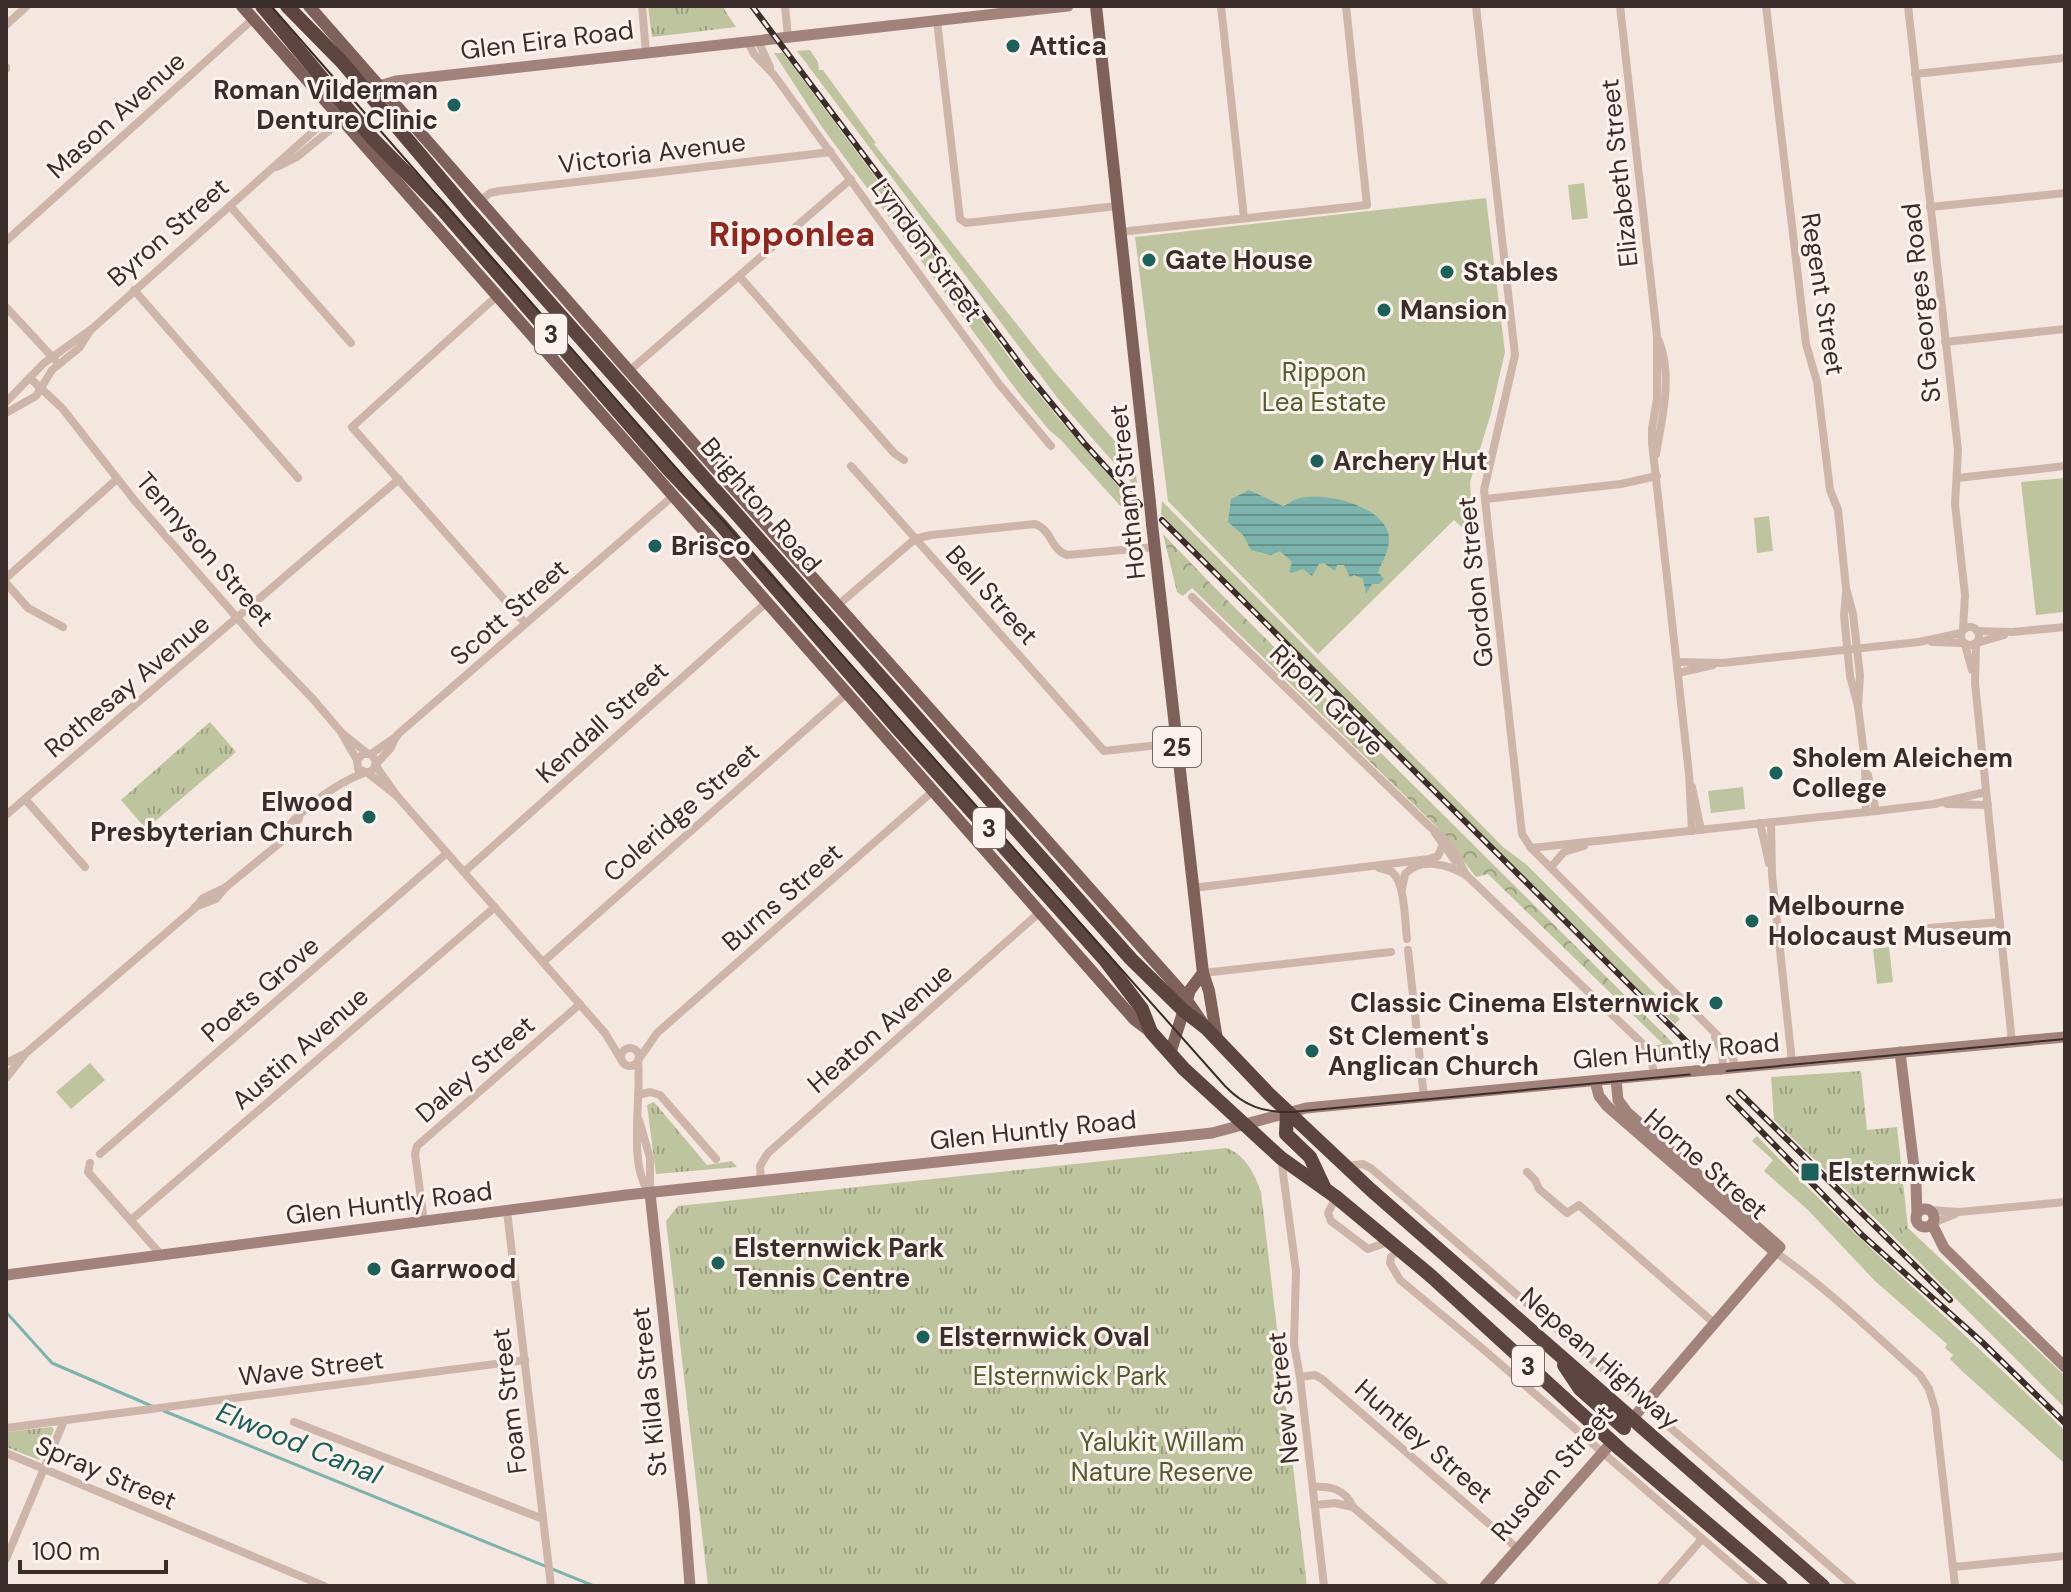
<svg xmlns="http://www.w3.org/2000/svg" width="2071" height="1592" font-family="'DM Sans',sans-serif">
<defs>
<pattern id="forest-crowns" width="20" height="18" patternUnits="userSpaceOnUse" patternTransform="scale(2)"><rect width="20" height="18" fill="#bec59e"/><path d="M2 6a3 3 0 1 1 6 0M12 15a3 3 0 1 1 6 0" fill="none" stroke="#9ca081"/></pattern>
<pattern id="park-tufts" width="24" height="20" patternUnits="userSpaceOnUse" patternTransform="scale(2)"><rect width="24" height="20" fill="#bec59e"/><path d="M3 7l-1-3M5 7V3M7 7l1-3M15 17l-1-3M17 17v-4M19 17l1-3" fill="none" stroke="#9ca081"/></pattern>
<pattern id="water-rules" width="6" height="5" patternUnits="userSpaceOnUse" patternTransform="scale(2)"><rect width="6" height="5" fill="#7cb4ad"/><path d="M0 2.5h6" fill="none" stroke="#67938d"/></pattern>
</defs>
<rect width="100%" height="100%" fill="#f4e7df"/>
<g fill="#bec59e">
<polygon points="810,50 818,62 819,70 823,70 876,143 874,144 1053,370 1127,455 1136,475 1138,490 1062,404 797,51"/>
<polygon points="774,53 783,53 1015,365 1059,419 1141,512 1140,528 1061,440 1049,430 1018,392 822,127"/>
<polygon points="1584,183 1588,218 1572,220 1568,185"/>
<polygon points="1486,198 1505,352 1491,413 1470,482 1473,528 1465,530 1454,520 1318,654 1168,501 1135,237"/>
<polygon points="2065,478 2065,612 2036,615 2021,482"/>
<polygon points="1162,501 1503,847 1527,865 1680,1019 1675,1024 1638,989 1263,619 1161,514"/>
<polygon points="1769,516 1773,551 1757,553 1754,518"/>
<polygon points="1743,787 1745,809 1711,813 1708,791"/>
<polygon points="1889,947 1893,982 1877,984 1873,949"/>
<polygon points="90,1063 105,1080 71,1109 56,1092"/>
<path d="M1757,1136C1855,1239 1964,1331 2065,1431V1464L1962,1371L1950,1359L1953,1355L1945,1348L1947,1344L1875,1281L1808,1210L1764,1171L1773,1160L1752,1141Z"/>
<polygon points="1908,1228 2065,1376 2065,1408 1896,1239"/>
</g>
<polygon fill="url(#forest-crowns)" points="1163,534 1217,590 1686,1056 1658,1059 1652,1046 1663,1044 1488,874 1476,877 1437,827 1192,588 1183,596 1177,592"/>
<g fill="url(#park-tufts)">
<polygon points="648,6 722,6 736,27 652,37"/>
<polygon points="210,722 236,752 146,829 121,800"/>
<polygon points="1861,1071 1867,1130 1897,1127 1908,1228 1896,1239 1774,1120 1771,1077"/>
<polygon points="654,1102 707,1165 732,1161 737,1167 656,1174 647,1105"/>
<path d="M1226,1148C1245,1154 1255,1175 1261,1192L1307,1586H708L666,1221L678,1206Z"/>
<polygon points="52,1427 54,1430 39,1460 6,1447 6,1432"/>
</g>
<path fill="url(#water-rules)" d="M1249,490L1283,506C1287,505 1290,502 1294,500C1318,489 1386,505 1389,537C1390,549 1382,563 1378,572L1384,579L1379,584H1372L1366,594L1363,579L1354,575L1350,577L1344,565H1337L1335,571L1324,563L1319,564L1312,576L1303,569L1292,573L1289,572L1292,562L1280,551L1271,555L1251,550L1243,535L1228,522L1231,499Z"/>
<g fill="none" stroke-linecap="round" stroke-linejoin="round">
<g stroke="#7cb4ad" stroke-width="3">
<polyline points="6,1312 52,1363 154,1407"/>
<polyline points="164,1411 594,1586"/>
</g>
<g stroke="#ceb5aa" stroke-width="8">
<polyline points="642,6 646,53"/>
<polyline points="785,6 788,37"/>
<polyline points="1221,6 1244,218"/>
<polyline points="1476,6 1515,355 1484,490 1522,834 1531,848 1728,1046 1736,1067"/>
<polyline points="1620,6 1657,336 1657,399 1652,429 1652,443 1689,774 1692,831"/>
<polyline points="1766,6 1806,344 1817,382 1830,490 1838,510 1846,588 1853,614 1860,676 1858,706"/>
<polyline points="1908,6 1958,450 1955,504 1965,595 1963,629"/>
<polyline points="937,21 960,219 966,223 1117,206"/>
<polyline points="6,25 27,6"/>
<polyline points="758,41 770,67"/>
<polyline points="748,42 754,54 774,75 999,384 1051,446"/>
<polyline points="6,67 6,69"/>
<polyline points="1915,74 2065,58"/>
<polyline points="277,167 297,157 341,121"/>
<polyline points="480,201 490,193 499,191 831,152"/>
<polyline points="230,206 351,343"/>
<polyline points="1930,207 2065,193"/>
<polyline points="1120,232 1367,205 1346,6"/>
<polyline points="6,241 253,19"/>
<polyline points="740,277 894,453 904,460"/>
<polyline points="134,290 298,478"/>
<polyline points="497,296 352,427 525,623"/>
<polyline points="6,307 55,360"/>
<polyline points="1945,342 2065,329"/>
<polyline points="629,371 851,179"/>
<polyline points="31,379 62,408 135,501 260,644 313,699 341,732 357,760"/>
<polyline points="6,402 44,363 93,328 334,113"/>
<polyline points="6,413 36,396 52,370 79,348 90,331"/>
<path d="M1656,454C1662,418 1673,376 1659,341"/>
<polyline points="851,466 1104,751 1177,743"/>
<polyline points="1957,478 2065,466"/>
<polyline points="1485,499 1621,484 1657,476"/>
<polyline points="6,578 117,479"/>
<polyline points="6,583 28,608 63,627"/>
<polyline points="1846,593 1844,615 1850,676 1858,706 1865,762 1866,812"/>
<polyline points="1192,597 1428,825 1451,845 1466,875"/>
<path d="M837,606L915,539L931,535L1035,524C1052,530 1050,549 1067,555L1155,547"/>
<circle cx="1970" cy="636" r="9"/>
<polyline points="1977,631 2012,632 2065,627"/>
<polyline points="1932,642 1962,643"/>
<polyline points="1977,643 2004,635"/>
<polyline points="1976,644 1975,683 2012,1042"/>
<polyline points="1965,645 1972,670"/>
<polyline points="1677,662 1722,663 1919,642 1961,633"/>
<polyline points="1678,673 1713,665"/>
<polyline points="342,733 367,753"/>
<polyline points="371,754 397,736"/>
<polyline points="376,764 390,749 397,735 673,496"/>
<polyline points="376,766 397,796 605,1033 622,1061"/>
<polyline points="368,773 374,769 376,761 371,754 363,754 357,760 358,769 368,773 397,796"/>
<polyline points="1868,775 1876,811"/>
<polyline points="1692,787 1701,830"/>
<polyline points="25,799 85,867"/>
<polyline points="1947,804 1988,805"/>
<polyline points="6,815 399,479"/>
<polyline points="1771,822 1772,875 1792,1062"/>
<polyline points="1760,823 1769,863"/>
<polyline points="1435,833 1455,861"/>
<path d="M279,840C293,814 336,783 364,773"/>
<polyline points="1531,848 1876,811 1934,804 1986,792"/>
<polyline points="1551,867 1564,852 1584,846"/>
<path d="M1379,868C1382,869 1389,870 1392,872C1405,882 1405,923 1407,939"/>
<polyline points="464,872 767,602"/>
<polyline points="1463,872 1646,1047 1651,1057 1654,1075"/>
<polyline points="1193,888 1429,859 1438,856 1443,844"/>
<path d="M1402,889L1405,874C1421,856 1449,865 1466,875"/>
<polyline points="195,907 216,899 226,887 286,838 299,818"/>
<polyline points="1929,928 2000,922"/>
<polyline points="1408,950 1424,1097"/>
<polyline points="543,962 847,693"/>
<polyline points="1203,973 1391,952"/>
<polyline points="1715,1037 1722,1052 1723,1068"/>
<circle cx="630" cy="1057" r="9"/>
<polyline points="639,1059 657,1033 933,791"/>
<path d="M638,1061C642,1096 627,1167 650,1193"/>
<polyline points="6,1063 22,1055"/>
<polyline points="6,1078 26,1053 195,908 203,898 226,887"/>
<polyline points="638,1095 650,1092 660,1095 716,1159"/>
<polyline points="639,1120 650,1158 650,1193"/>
<polyline points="100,1154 447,853"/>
<polyline points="1281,1158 1296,1271 1294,1344 1300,1377 1324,1586"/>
<polyline points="90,1163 88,1172 161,1255"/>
<polyline points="1347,1166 1363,1164 1372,1169 1853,1586"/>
<polyline points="1527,1172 1535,1180 1539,1189 1567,1213 1579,1205 1714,1323"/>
<polyline points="761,1181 760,1166 768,1153 1040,912"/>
<polyline points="1336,1197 1328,1213 1331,1221 1368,1249 1388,1242"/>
<polyline points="1929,1210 1959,1212 2065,1202"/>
<polyline points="507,1211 551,1586"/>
<polyline points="131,1220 495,907"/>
<polyline points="424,1221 415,1154 417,1146 580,1004"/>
<polyline points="1933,1223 1955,1214"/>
<polyline points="1398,1250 1391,1257 1390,1263 1400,1280 1483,1349 1757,1586"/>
<path d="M1775,1252C1827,1288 1873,1333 1920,1375L1929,1389L1935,1409L1955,1586"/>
<polyline points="1300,1377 1315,1375 1322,1379 1518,1549"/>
<polyline points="294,1422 543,1519"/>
<polyline points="6,1428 525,1360"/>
<polyline points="6,1453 324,1586"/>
<path d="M1313,1487C1331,1486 1345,1489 1353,1507L1445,1586"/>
<polyline points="1315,1505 1335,1503 1353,1507"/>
<polyline points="6,1559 64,1421"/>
<polyline points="1954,1567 2065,1556"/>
<polyline points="1661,1586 1702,1539"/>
</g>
<g stroke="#a2837b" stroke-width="11">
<polyline points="379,86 396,81 1068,6"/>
<polyline points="1900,1052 1916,1184 1917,1214"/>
<polyline points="1721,1069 2065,1037"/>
<polyline points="1616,1079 1618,1100 1627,1112 1780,1247 1633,1418"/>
<polyline points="1595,1081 1599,1096 1607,1106 1775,1252"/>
<polyline points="650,1193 684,1509 690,1586"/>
<circle cx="1925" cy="1218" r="9"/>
<polyline points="1932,1224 1944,1248 2065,1367"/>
<polyline points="6,1275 626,1195 1212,1133 1306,1108 1695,1071"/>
<polyline points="1485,1586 1613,1441"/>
</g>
<g stroke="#7e615a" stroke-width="12">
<polyline points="242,6 1118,1001 1135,1020 1151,1032"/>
<polyline points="309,6 629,371 1179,989 1204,1025"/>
<polyline points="1096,6 1150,503"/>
<polyline points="1152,524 1203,973 1209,991 1217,1039"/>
<polyline points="1170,1054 1190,990 1203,973"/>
</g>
<g stroke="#5c4541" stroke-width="14">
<polyline points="262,6 372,138 440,207 668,469 721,525 897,728 1105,960 1142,1009 1151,1032 1184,1069 1281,1158 1336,1197 1431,1276 1621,1450 1781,1586"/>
<polyline points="287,6 342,62 468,211 1131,959 1184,1011 1206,1028 1268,1093 1371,1190 1823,1586"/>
<polyline points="1287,1112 1286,1134 1310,1157 1325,1189"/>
<polyline points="1564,1365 1580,1389 1624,1428"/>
</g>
<path stroke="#3b2d2a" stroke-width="2" d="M271,6L669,460L1225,1086C1244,1106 1264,1113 1292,1112L2065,1039"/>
<g stroke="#3b2d2a" stroke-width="6">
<g id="rail">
<polyline points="752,6 1029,376 1084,443 1140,505"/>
<polyline points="1162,520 1700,1055"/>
<polyline points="1739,1092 1950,1300"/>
<polyline points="1729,1098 1862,1235 1982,1342 2065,1423"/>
</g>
</g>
<use href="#rail" stroke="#fbf2ed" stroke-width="3" stroke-dasharray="9" stroke-linecap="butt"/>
<polyline stroke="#a2837b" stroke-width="11" points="1695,1071 1721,1069"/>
<polyline stroke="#7e615a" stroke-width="12" points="1150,503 1152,524"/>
</g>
<g fill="#1c605a" stroke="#fbf2ed" stroke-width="3">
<circle cx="1013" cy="46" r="8"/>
<circle cx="454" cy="105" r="8"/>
<circle cx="1149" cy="260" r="8"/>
<circle cx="1447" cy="272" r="8"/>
<circle cx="1384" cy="310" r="8"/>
<circle cx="1317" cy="461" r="8"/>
<circle cx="655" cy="546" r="8"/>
<circle cx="1776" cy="773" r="8"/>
<circle cx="369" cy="817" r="8"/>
<circle cx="1752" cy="921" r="8"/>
<circle cx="1716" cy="1003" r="8"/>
<circle cx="1312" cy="1051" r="8"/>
<rect x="1800" y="1162" width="20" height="20" rx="4"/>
<circle cx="718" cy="1263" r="8"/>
<circle cx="374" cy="1269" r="8"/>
<circle cx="923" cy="1337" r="8"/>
</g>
<g text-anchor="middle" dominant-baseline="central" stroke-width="6" stroke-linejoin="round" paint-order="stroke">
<g fill="#fbf2ed" stroke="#756864" stroke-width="2">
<rect x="535" y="314" width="32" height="40" rx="6"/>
<rect x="1153" y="727" width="48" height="40" rx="6"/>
<rect x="973" y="808" width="32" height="40" rx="6"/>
<rect x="1512" y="1346" width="32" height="40" rx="6"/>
</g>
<g font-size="24" font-weight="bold" fill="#3b2d2a">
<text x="551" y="334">3</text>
<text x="1177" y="747">25</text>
<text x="989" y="828">3</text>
<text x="1528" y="1366">3</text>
</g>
<g font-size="26" fill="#3b2d2a" stroke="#fbf2ed">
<text transform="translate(547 40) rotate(-7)">Glen Eira Road</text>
<text transform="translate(116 115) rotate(-42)">Mason Avenue</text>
<text transform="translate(652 153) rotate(-7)">Victoria Avenue</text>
<text transform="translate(1619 173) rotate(-96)">Elizabeth Street</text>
<text transform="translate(168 232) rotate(-41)">Byron Street</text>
<text transform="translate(927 250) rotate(54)">Lyndon Street</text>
<text transform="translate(1823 294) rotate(81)">Regent Street</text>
<text transform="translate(1921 303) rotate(-96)">St Georges Road</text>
<text transform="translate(1127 492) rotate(-96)">Hotham Street</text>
<text transform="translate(761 505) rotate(49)">Brighton Road</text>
<text transform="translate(205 549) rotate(49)">Tennyson Street</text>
<text transform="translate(1475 582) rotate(-96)">Gordon Street</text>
<text transform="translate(992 595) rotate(48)">Bell Street</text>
<text transform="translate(509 612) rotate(-41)">Scott Street</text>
<text transform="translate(127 686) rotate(-40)">Rothesay Avenue</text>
<text transform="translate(1327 700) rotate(44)">Ripon Grove</text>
<text transform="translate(602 722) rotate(-42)">Kendall Street</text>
<text transform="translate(681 812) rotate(-41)">Coleridge Street</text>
<text transform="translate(782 897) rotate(-41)">Burns Street</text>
<text transform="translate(260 989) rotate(-41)">Poets Grove</text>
<text transform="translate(880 1028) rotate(-41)">Heaton Avenue</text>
<text transform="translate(300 1048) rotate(-41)">Austin Avenue</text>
<text transform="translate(1676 1051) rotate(-5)">Glen Huntly Road</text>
<text transform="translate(475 1069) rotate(-41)">Daley Street</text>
<text transform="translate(1033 1130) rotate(-6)">Glen Huntly Road</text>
<text transform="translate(1706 1164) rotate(41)">Horne Street</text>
<text transform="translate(389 1203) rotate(-7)">Glen Huntly Road</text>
<text transform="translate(1600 1358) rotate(41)">Nepean Highway</text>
<text transform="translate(311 1368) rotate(-7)">Wave Street</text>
<text transform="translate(649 1392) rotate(-96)">St Kilda Street</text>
<text transform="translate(1283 1398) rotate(-96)">New Street</text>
<text transform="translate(509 1401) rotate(-97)">Foam Street</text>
<text transform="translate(1424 1441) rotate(41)">Huntley Street</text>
<text transform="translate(106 1473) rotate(23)">Spray Street</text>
<text transform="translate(1552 1473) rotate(-49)">Rusden Street</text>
</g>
<g font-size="26" font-weight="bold" fill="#3b2d2a" stroke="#fbf2ed" text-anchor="start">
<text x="1029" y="46">Attica</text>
<text x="438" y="90" text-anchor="end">Roman Vilderman<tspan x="438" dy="30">Denture Clinic</tspan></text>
<text x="1165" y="260">Gate House</text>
<text x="1463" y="272">Stables</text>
<text x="1400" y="310">Mansion</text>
<text x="1333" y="461">Archery Hut</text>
<text x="671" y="546">Brisco</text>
<text x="1792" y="758">Sholem Aleichem<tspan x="1792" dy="30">College</tspan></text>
<text x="353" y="802" text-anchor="end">Elwood<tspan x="353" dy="30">Presbyterian Church</tspan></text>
<text x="1768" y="906">Melbourne<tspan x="1768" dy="30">Holocaust Museum</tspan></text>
<text x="1700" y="1003" text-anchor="end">Classic Cinema Elsternwick</text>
<text x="1328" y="1036">St Clement's<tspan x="1328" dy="30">Anglican Church</tspan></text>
<text x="1828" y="1172">Elsternwick</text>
<text x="734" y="1248">Elsternwick Park<tspan x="734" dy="30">Tennis Centre</tspan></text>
<text x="390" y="1269">Garrwood</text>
<text x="939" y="1337">Elsternwick Oval</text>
</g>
<g font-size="26" fill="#515b2c" stroke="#fbf2ed">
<text x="1324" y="372">Rippon<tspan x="1324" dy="30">Lea Estate</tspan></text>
<text x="1070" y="1376">Elsternwick Park</text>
<text x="1162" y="1442">Yalukit Willam<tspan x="1162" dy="30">Nature Reserve</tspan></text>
</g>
<g font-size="28" font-style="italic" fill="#1c605a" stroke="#fbf2ed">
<text transform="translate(299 1443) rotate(22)">Elwood Canal</text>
</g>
<g font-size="34" font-weight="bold" fill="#8f271e" stroke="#fbf2ed">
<text x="792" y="234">Ripponlea</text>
</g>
</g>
<rect width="2071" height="1592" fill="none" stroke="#3b2d2a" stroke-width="16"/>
<path d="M20 1560v12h146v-12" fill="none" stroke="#3b2d2a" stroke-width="4"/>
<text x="32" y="1560" font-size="24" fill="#3b2d2a" stroke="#fbf2ed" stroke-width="6" paint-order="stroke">100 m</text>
</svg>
